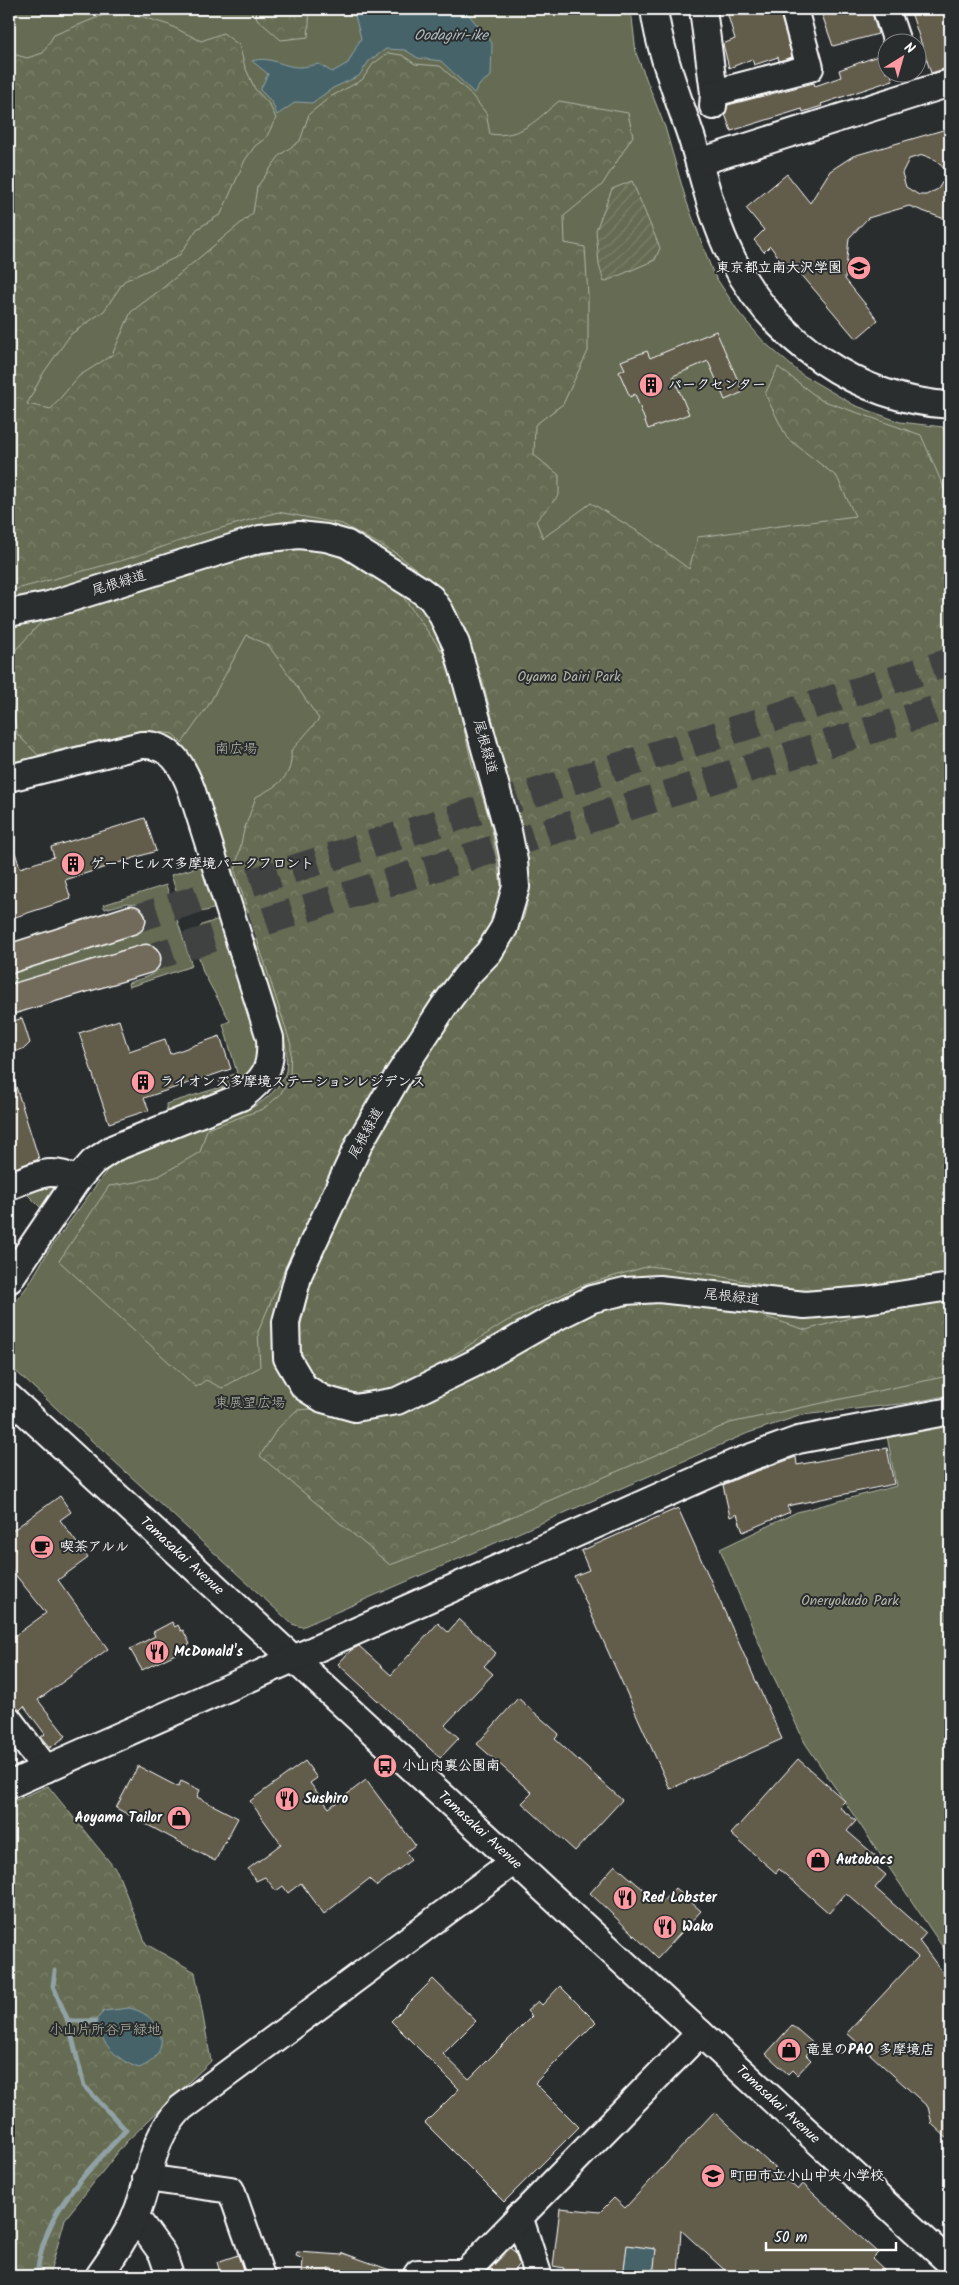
<svg xmlns="http://www.w3.org/2000/svg" width="959" height="2285" font-family="Kalam,'Klee One',sans-serif">
<defs>
<pattern id="forest-crowns" width="20" height="18" patternUnits="userSpaceOnUse" patternTransform="scale(1.25)"><rect width="20" height="18" fill="#656c52"/><path d="M2 6a3 3 0 1 1 6 0M12 15a3 3 0 1 1 6 0" fill="none" stroke="#7c826c"/></pattern>
<pattern id="garden-furrows" width="10" height="10" patternUnits="userSpaceOnUse" patternTransform="scale(1.25)"><rect width="10" height="10" fill="#656c52"/><path d="M-1 1l2-2M0 10L10 0M9 11l2-2" fill="none" stroke="#7c826c"/></pattern>
</defs>
<rect width="100%" height="100%" fill="#2a2d2e"/>
<filter id="ink" filterUnits="userSpaceOnUse"><feTurbulence type="fractalNoise" baseFrequency=".02" numOctaves="2"/><feDisplacementMap in="SourceGraphic" scale="10" xChannelSelector="R" yChannelSelector="G"/><feConvolveMatrix kernelMatrix="1 2 1 2 8 2 1 2 1" color-interpolation-filters="sRGB"/></filter>
<g filter="url(#ink)">
<g fill="#656c52" stroke="#b2b6a8">
<path d="M9,9H631L636,53L665,127L686,200L713,273L740,314L764,342L801,374L854,405L900,422L943,427L950,452V1395L909,1403L802,1415L748,1433L302,1627L292,1624L9,1365V1310L29,1284L49,1250L110,1166L127,1150L253,1107C266,1100 282,1086 286,1071C287,1064 286,1054 286,1047L204,790L178,747L9,768Z"/>
<path d="M202,866L216,908C180,920 181,905 171,875Z"/>
<path d="M166,885L192,966L129,987L128,983C143,978 159,975 166,959L163,951C149,943 134,948 119,951L120,956L9,988V969L134,931C142,926 151,922 151,911L146,905L127,903L105,909L103,905Z"/>
<polygon points="219,919 263,1040 257,1075 167,1117 166,1104 221,1087 219,1080 237,1073 223,1024 230,1021 203,972 193,936 202,925"/>
<polygon points="57,1181 61,1187 45,1212 22,1189"/>
<polygon points="950,1417 950,1958 805,1743 769,1667 720,1549 797,1512 896,1486 886,1430"/>
</g>
<g fill="url(#forest-crowns)" stroke="#b2b6a8">
<path d="M118,9L169,25L201,41L223,33L239,45L245,67L255,89L269,104L276,118L266,138L255,146L245,160L221,214L197,229L179,256L124,281L104,311L71,334L44,372L27,404L51,409L79,376L112,355L131,312L164,287L253,213L257,187L280,155L300,141L309,114L330,97L362,80L373,64L388,53L402,55L415,64L440,66L470,93L486,113L490,134C521,139 537,119 559,101L628,113L633,136L602,185L564,216L565,243L585,247L588,296V351L563,404L535,425L534,455L559,475V495L536,521L543,538L591,503L642,534L689,569L698,537L855,516L837,477L787,438L765,394L778,367L821,400L921,435L950,502V1277L881,1287L806,1294L709,1274L649,1266L580,1286L505,1322L426,1373L389,1390L350,1393L321,1382L307,1367L297,1340L311,1282L350,1187L436,1028L495,962L524,917L531,883L527,854L484,686L466,630L441,589L397,554L342,524L278,512L197,535L124,560L9,591V53L27,58L43,53L54,35Z"/>
<polygon points="255,9 310,9 308,37 281,40 257,19"/>
<path d="M292,547L334,554L396,587L448,660L472,764L491,824L503,897L484,942L426,1010L380,1086L291,1254L258,1332L260,1367L222,1388L206,1380L196,1387L59,1261L109,1186L137,1182L159,1176L200,1152L207,1129L263,1109L280,1095L290,1077L291,1045L235,871L244,830L256,797C278,785 293,778 291,751L319,719L269,646L247,635L208,706L182,743L173,734L146,730L38,755L17,734L10,691V656L44,619L157,582Z"/>
<polygon points="950,1297 950,1373 943,1377 730,1423 462,1538 390,1565 260,1456 277,1429 297,1410 324,1408 342,1416 586,1314 645,1302 738,1308 806,1330 878,1310"/>
<polygon points="48,1786 117,1871 146,1944 195,1972 211,2061 126,2142 65,2219 49,2276 16,2271 9,2267 9,1803"/>
</g>
<polygon fill="url(#garden-furrows)" stroke="#b2b6a8" points="632,181 660,248 655,260 604,282 599,265 596,230 612,189"/>
<g fill="#47646b" stroke="#91a2a6">
<path d="M333,9H464L492,43L491,76L481,83L474,93L441,61L418,58L405,50L386,49L369,61L359,76L333,88L312,103L296,102L277,115L272,102L260,90L268,74L252,61C270,55 282,67 299,67C306,67 313,65 319,64L332,72L348,63L361,38L355,16Z"/>
<path d="M129,2008C164,2015 175,2054 139,2068C116,2060 102,2044 95,2021L104,2011Z"/>
<polygon points="627,2245 656,2249 653,2276 623,2276"/>
</g>
<g fill="none" stroke-linecap="round" stroke-linejoin="round">
<g stroke="#91a2a6" stroke-width="5">
<polyline points="55,1971 53,1986 68,2021"/>
<polyline points="9,2273 16,2276"/>
<path d="M37,2276C43,2211 84,2176 126,2130L84,2086L68,2021H95"/>
</g>
</g>
<g fill="#625b4b" stroke="#fff" fill-rule="evenodd">
<polygon points="726,9 779,9 792,57 779,61 778,57 754,65 752,59 729,68 723,44 735,39"/>
<polygon points="820,9 871,9 878,34 833,46"/>
<polygon points="910,9 950,9 950,67 931,73"/>
<polygon points="886,53 886,72 890,72 893,80 821,104 822,106 803,112 802,109 731,131 725,114 728,105 814,83 815,86 841,77 839,70"/>
<path d="M950,128V221L909,206L868,218L849,238L845,279L878,320L856,339L795,267L790,272L770,246L764,252L754,240L764,230L746,208L787,174L810,203L830,171L853,156ZM923,155L936,160L948,173L938,189L926,195H919L906,187L902,173L909,159Z"/>
<polygon points="716,331 743,392 725,400 708,361 673,376 689,414 648,429 635,394 630,397 619,372 625,369 621,361 647,351 650,358"/>
<polygon points="145,818 156,851 65,880 71,899 9,919 9,843 12,843 20,868 54,857 51,847"/>
<polygon points="22,1018 30,1043 25,1048 9,1054 9,1023"/>
<polygon points="119,1020 129,1051 165,1039 170,1054 220,1036 231,1069 144,1098 149,1110 109,1123 79,1033"/>
<polygon points="12,1074 39,1159 9,1170 9,1075"/>
<polygon points="887,1448 894,1484 787,1506 790,1512 743,1532 737,1514 730,1517 723,1485 741,1477 796,1457 797,1465"/>
<polygon points="60,1496 71,1512 60,1520 88,1558 58,1580 108,1649 38,1700 66,1736 50,1748 41,1737 45,1734 24,1706 20,1710 9,1705 9,1640 46,1613 9,1567 9,1533"/>
<polygon points="678,1508 782,1739 670,1789 574,1576 589,1570 581,1551"/>
<polygon points="459,1619 496,1653 484,1666 493,1674 445,1725 459,1738 440,1758 338,1664 351,1650 359,1646 391,1675 438,1623 448,1632"/>
<polygon points="172,1622 175,1627 178,1625 181,1631 183,1630 190,1644 184,1647 186,1649 142,1670 130,1649 155,1636 153,1632"/>
<polygon points="518,1698 559,1734 555,1739 622,1800 575,1851 522,1803 532,1793 477,1744"/>
<polygon points="798,1759 845,1801 839,1807 856,1821 847,1831 878,1858 873,1864 886,1875 875,1888 926,1933 919,1941 950,1982 950,2141 932,2124 928,2107 847,2033 918,1957 846,1893 829,1913 779,1869 776,1873 731,1834"/>
<polygon points="305,1761 317,1778 310,1783 329,1808 366,1780 415,1845 406,1852 411,1860 377,1886 369,1879 324,1914 301,1883 288,1893 283,1886 276,1891 265,1877 256,1881 248,1869 281,1844 250,1801"/>
<polygon points="138,1766 178,1787 181,1781 200,1790 197,1797 238,1818 215,1861 116,1808"/>
<polygon points="615,1865 660,1904 675,1888 701,1911 658,1958 590,1893"/>
<polygon points="433,1979 476,2021 443,2054 469,2079 532,2016 527,2011 538,2001 542,2005 560,1986 596,2022 535,2083 579,2127 504,2202 425,2123 459,2089 391,2021"/>
<polygon points="792,2025 815,2045 806,2055 811,2060 797,2075 792,2070 788,2074 766,2054"/>
<polygon points="714,2112 798,2190 803,2184 878,2253 872,2259 890,2276 731,2276 681,2230 678,2276 653,2276 656,2249 627,2245 623,2276 563,2276 564,2268 553,2266 560,2208 600,2212 614,2198 625,2208"/>
<polygon points="510,2248 515,2252 519,2264 510,2276 483,2276"/>
<polygon points="297,2252 342,2255 343,2253 401,2274 401,2276 353,2276 329,2268 329,2276 302,2276 303,2259 296,2256"/>
<polygon points="238,2255 245,2276 221,2276 217,2262"/>
</g>
<g fill="none" stroke-linecap="round" stroke-linejoin="round">
<g stroke="#3f4243" stroke-width="28" stroke-dasharray="28 14" stroke-linecap="butt">
<polyline points="131,920 950,662"/>
<polyline points="146,959 950,705"/>
</g>
<g stroke="#fff" stroke-width="30">
<g id="minor">
<path d="M654,9C660,53 678,97 692,139C704,178 713,221 732,258C773,340 858,400 950,405"/>
<polyline points="703,9 714,93 713,106"/>
<polyline points="886,9 897,42"/>
<polyline points="714,93 810,68 794,9"/>
<polyline points="699,162 950,83"/>
<polyline points="9,613 49,605 260,539 299,535 326,538 347,544 419,589 431,598 440,611 456,644 508,831 514,861 516,887 504,928 489,952 467,975 444,1006 398,1076 360,1142 299,1273 286,1322 287,1358 304,1387 323,1399 355,1408 397,1401 473,1364 554,1318 592,1299 625,1291 659,1289 805,1305 866,1300 950,1287"/>
<path d="M9,778L141,745C171,743 183,766 192,791L270,1038C272,1069 265,1079 241,1097L114,1148L93,1162L77,1180L9,1280"/>
<path d="M9,1186C36,1176 49,1166 77,1180"/>
<path id="s1" d="M9,1397L950,2263"/>
<polyline points="9,1720 46,1769"/>
<polyline points="9,1785 735,1463 798,1440 950,1411"/>
<polyline points="146,2178 231,2190 261,2276"/>
<polyline points="135,2216 162,2253 170,2276"/>
<polyline points="519,2216 538,2274 535,2276"/>
<path d="M99,2276C112,2258 125,2238 135,2217C153,2176 147,2144 181,2108L513,1862"/>
<polyline points="416,2276 418,2273 465,2273 700,2033"/>
</g>
</g>
<g stroke="#fff" stroke-width="31">
<g id="major">
<polyline points="9,959 131,920"/>
<polyline points="9,1000 146,959"/>
</g>
</g>
<use href="#minor" stroke="#2a2d2e" stroke-width="26"/>
<use href="#major" stroke="#726b5a" stroke-width="28"/>
</g>
</g>
<defs>
<g id="school-disc" transform="scale(1.25)"><circle r="9.5" fill="#ff9aa2" stroke="#2a2d2e"/><path d="M0-5L7-2L0 1L-7-2ZM-4 1L0 2.5L4 1V4Q0 6-4 4Z" fill="#111"/></g>
<g id="building-disc" transform="scale(1.25)"><circle r="9.5" fill="#ff9aa2" stroke="#2a2d2e"/><path d="M-4-6H4V6H1V3H-1V6H-4ZM-2.5-4.3h1.7v1.8h-1.7ZM.8-4.3h1.7v1.8H.8ZM-2.5-1h1.7V.8h-1.7ZM.8-1h1.7V.8H.8Z" fill="#111"/></g>
<g id="cafe-disc" transform="scale(1.25)"><circle r="9.5" fill="#ff9aa2" stroke="#2a2d2e"/><path d="M-5.5-4.5H6V0H3Q3 3.5 0 3.5H-2.5Q-5.5 3.5-5.5 0ZM3-3.2v2h1.7v-2ZM-6 4.5H4V6H-6Z" fill="#111"/></g>
<g id="restaurant-disc" transform="scale(1.25)"><circle r="9.5" fill="#ff9aa2" stroke="#2a2d2e"/><path d="M-5-6h1v4h1v-4h1v4h1v-4h1v5L-1.5 .5V6h-2V.5L-5-1ZM5-6V6H3V1.5H1.5Q1.5-4 5-6Z" fill="#111"/></g>
<g id="bus-disc" transform="scale(1.25)"><circle r="9.5" fill="#ff9aa2" stroke="#2a2d2e"/><path d="M-5-6H5V4H4V6H2V4H-2V6H-4V4H-5ZM-3.5-4V0h7V-4ZM-3.5 1.2v1.5H-2V1.2ZM2 1.2v1.5H3.5V1.2Z" fill="#111"/></g>
<g id="shop-disc" transform="scale(1.25)"><circle r="9.5" fill="#ff9aa2" stroke="#2a2d2e"/><path d="M-5-2.5h2.3a2.7 3.5 0 0 1 5.4 0H5L5.5 6h-11ZM-1.5-2.5h3a1.5 2.3 0 0 0-3 0Z" fill="#111"/></g>
</defs>
<g fill-rule="evenodd">
<use href="#school-disc" x="859" y="268"/>
<use href="#building-disc" x="651" y="385"/>
<use href="#building-disc" x="73" y="864"/>
<use href="#building-disc" x="143" y="1082"/>
<use href="#cafe-disc" x="42" y="1547"/>
<use href="#restaurant-disc" x="157" y="1652"/>
<use href="#bus-disc" x="385" y="1766"/>
<use href="#restaurant-disc" x="287" y="1799"/>
<use href="#shop-disc" x="179" y="1818"/>
<use href="#shop-disc" x="818" y="1860"/>
<use href="#restaurant-disc" x="625" y="1898"/>
<use href="#restaurant-disc" x="665" y="1927"/>
<use href="#shop-disc" x="789" y="2050"/>
<use href="#school-disc" x="713" y="2176"/>
</g>
<g text-anchor="middle" dominant-baseline="central" stroke-width="4" stroke-linejoin="round" paint-order="stroke">
<g font-size="14" font-weight="bold" fill="#fff" stroke="#2a2d2e" text-anchor="start">
<text x="842" y="268" text-anchor="end">東京都立南大沢学園</text>
<text x="668" y="385">パークセンター</text>
<text x="90" y="864">ゲートヒルズ多摩境パークフロント</text>
<text x="160" y="1082">ライオンズ多摩境ステーションレジデンス</text>
<text x="60" y="1547">喫茶アルル</text>
<text x="174" y="1652">McDonald's</text>
<text x="402" y="1766">小山内裏公園南</text>
<text x="304" y="1799">Sushiro</text>
<text x="162" y="1818" text-anchor="end">Aoyama Tailor</text>
<text x="836" y="1860">Autobacs</text>
<text x="642" y="1898">Red Lobster</text>
<text x="682" y="1927">Wako</text>
<text x="806" y="2050">竜星のPAO 多摩境店</text>
<text x="730" y="2176">町田市立小山中央小学校</text>
</g>
<g font-size="14" fill="#fff" stroke="#2a2d2e">
<text transform="translate(119 583) rotate(-17)">尾根緑道</text>
<text transform="translate(485 747) rotate(75)">尾根緑道</text>
<text transform="translate(366 1133) rotate(-61)">尾根緑道</text>
<text transform="translate(732 1297) rotate(6)">尾根緑道</text>
<text stroke="none"><textPath href="#s1" startOffset="235">Tamasakai Avenue</textPath></text>
<text stroke="none"><textPath href="#s1" startOffset="640">Tamasakai Avenue</textPath></text>
<text stroke="none"><textPath href="#s1" startOffset="1045">Tamasakai Avenue</textPath></text>
</g>
<g font-size="14" fill="#b2b6a8" stroke="#2a2d2e">
<text x="569" y="677">Oyama Dairi Park</text>
<text x="236" y="749">南広場</text>
<text x="250" y="1403">東展望広場</text>
<text x="850" y="1601">Oneryokudo Park</text>
<text x="105" y="2030">小山片所谷戸緑地</text>
</g>
<g font-size="15" font-style="italic" fill="#acb9bc" stroke="#2a2d2e">
<text x="451" y="36">Oodagiri-ike</text>
</g>
</g>
<rect width="959" height="2285" fill="none" stroke="#2a2d2e" stroke-width="30"/>
<rect x="15" y="15" width="929" height="2255" fill="none" stroke="#fff" stroke-width="2" filter="url(#ink)"/>
<g transform="translate(902 58) rotate(37)"><circle r="24" fill="#2a2d2e" stroke="#7f8182"/>
<path d="M0-4L9 19L0 12L-9 19Z" fill="#ff9aa2"/>
<text y="-8" font-size="14" font-weight="bold" text-anchor="middle" fill="#ffffff">N</text>
</g>
<path d="M766 2242v8h130v-8" fill="none" stroke="#ffffff" stroke-width="2.5"/>
<text x="774" y="2242" font-size="15" fill="#ffffff" stroke="#2a2d2e" stroke-width="4" paint-order="stroke">50 m</text>
</svg>
